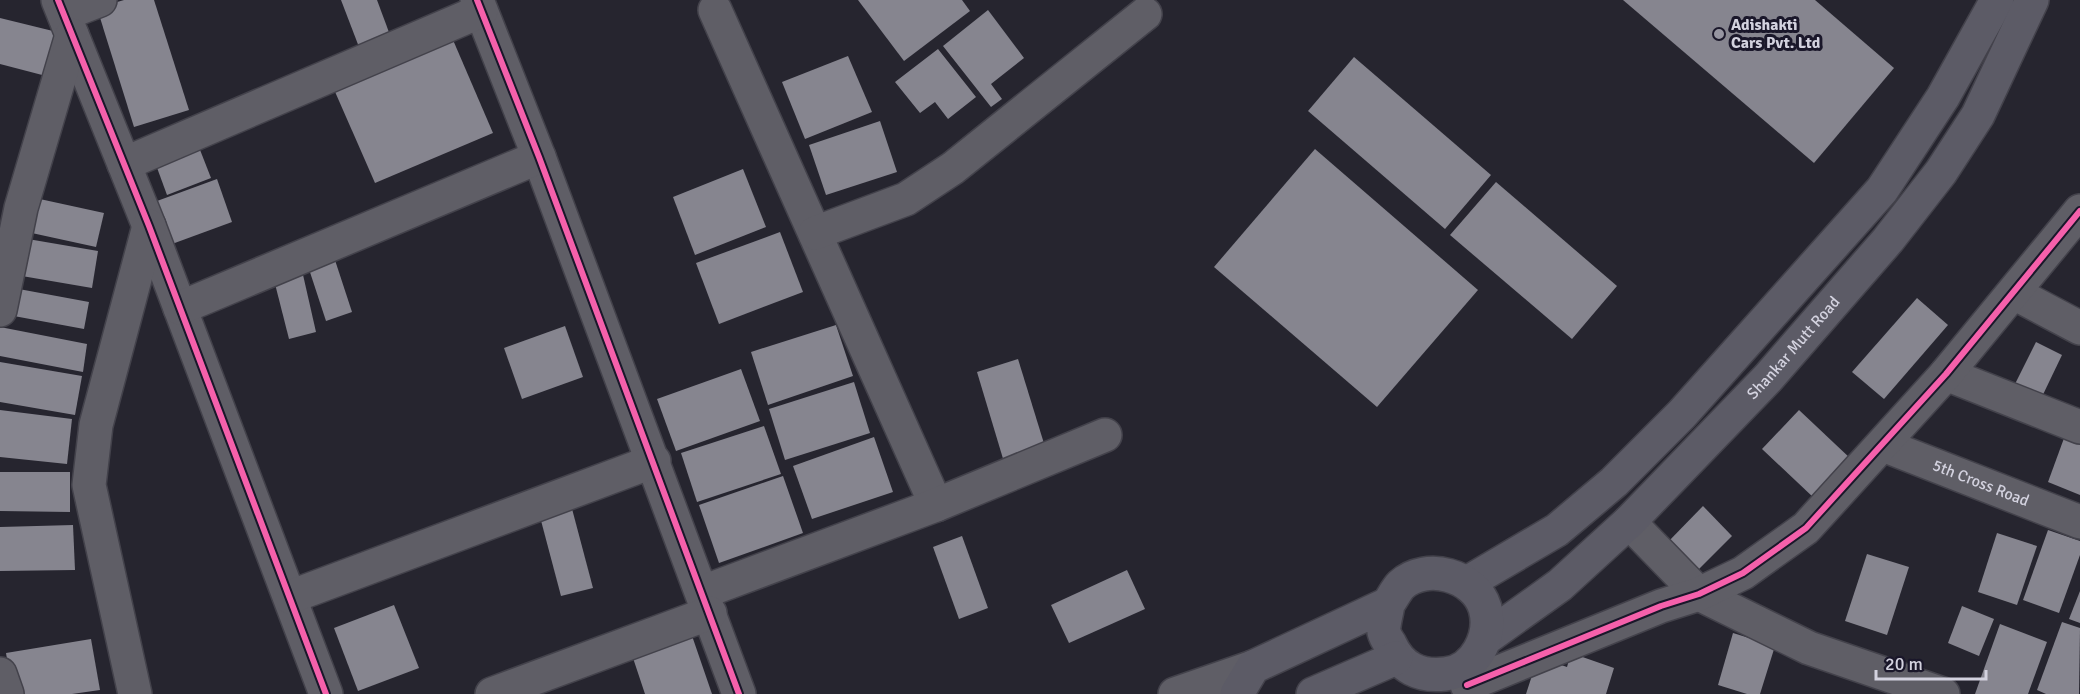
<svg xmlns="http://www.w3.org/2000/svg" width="2080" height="694" font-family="Signika,sans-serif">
<rect width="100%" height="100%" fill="#26252f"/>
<g fill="#86858f">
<polygon points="124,0 154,0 189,110 134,127 97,8"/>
<polygon points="341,0 377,0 390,35 359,47"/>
<polygon points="858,0 962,0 970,11 904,61"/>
<polygon points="1623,0 1815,0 1894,68 1814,163"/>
<polygon points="988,10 1024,58 991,84 1002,99 991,107 943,46"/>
<polygon points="0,18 57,32 46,76 0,64"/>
<polygon points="447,26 493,133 375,183 329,78"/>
<polygon points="938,49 976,97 948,119 935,102 920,113 895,82"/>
<polygon points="848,56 872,112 805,139 782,82"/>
<polygon points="1354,57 1491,175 1445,229 1308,111"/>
<polygon points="880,121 897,172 826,195 809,145"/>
<polygon points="195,137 211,178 167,195 152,154"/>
<polygon points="1315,149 1478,290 1377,407 1214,267"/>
<polygon points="743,169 766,227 695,255 673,197"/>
<polygon points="217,179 232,222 172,244 157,201"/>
<polygon points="1496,182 1617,286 1572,339 1450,235"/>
<polygon points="26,196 104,213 96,247 18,230"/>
<polygon points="780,232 803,292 719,324 696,263"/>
<polygon points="22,238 98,251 92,288 16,275"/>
<polygon points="333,254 352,312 326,321 307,263"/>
<polygon points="301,266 316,332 289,339 272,272"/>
<polygon points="8,287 89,302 84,329 3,314"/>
<polygon points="1917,298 1948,325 1884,399 1852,372"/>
<polygon points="836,325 853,376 768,405 751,352"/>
<polygon points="565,326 583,377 522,399 504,348"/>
<polygon points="0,327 87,344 83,372 0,356"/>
<polygon points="2036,342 2062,355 2038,405 2011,392"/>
<polygon points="1018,359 1046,450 1004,462 977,372"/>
<polygon points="0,362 82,376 75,415 0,402"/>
<polygon points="741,369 760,421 676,451 657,399"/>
<polygon points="854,382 870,433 785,460 769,409"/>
<polygon points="0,410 72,419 67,464 0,457"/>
<polygon points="1799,410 1851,459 1814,498 1762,449"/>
<polygon points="764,426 781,474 697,502 681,453"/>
<polygon points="2067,430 2080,435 2080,495 2048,482"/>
<polygon points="874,437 893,492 812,519 793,466"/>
<polygon points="0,472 70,472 70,512 0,511"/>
<polygon points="783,476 803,533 719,563 699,505"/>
<polygon points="571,505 593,588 561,596 539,513"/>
<polygon points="1703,506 1732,536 1696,572 1667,543"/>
<polygon points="73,525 75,570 0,571 0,527"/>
<polygon points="2048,530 2080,541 2080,555 2059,613 2023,600"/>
<polygon points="1997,533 2037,546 2017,605 1978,592"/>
<polygon points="962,536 988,608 959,619 933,547"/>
<polygon points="1867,554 1909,567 1887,635 1845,621"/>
<polygon points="1127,570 1145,609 1069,643 1051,605"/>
<polygon points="2080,591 2080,623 2069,619"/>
<polygon points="394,605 419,668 358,691 334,628"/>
<polygon points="1962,606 1994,619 1979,656 1948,643"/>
<polygon points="2062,622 2080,628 2079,694 2046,694 2037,690"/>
<polygon points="2000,624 2047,642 2028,694 1975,694"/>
<polygon points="690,630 712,694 645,694 630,649"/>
<polygon points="1733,633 1775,646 1760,694 1747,694 1718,685"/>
<polygon points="91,639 100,690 72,694 13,694 6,653"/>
<polygon points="1571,653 1614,668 1606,694 1526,694 1538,657 1567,667"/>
</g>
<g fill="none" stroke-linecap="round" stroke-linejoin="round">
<g stroke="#43424b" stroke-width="36">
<g id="minor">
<polyline points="58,0 149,226 326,694"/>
<polyline points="477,0 539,157 739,694"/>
<polyline points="715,10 936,505"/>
<polyline points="64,14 100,0"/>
<polyline points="124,164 481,11"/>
<polyline points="815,233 906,199 953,168 1145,14"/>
<polyline points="2014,293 2080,328"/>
<polyline points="180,308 539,157"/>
<polyline points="0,310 21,208 72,35"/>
<polyline points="1946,374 2080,427"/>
<path id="s1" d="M1883,445L2080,522"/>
<polyline points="1629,522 1699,594 1809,648 1943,694"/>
<polyline points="703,592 936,505 1105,435"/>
<polyline points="290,597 654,461"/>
<polyline points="0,674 7,694"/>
<polyline points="1467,685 1661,606 1699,594 1743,573 1806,528 1946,374 2080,211"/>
<polyline points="135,694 89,485 96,425 149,226"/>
<polyline points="492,694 710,613"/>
</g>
</g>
<g stroke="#43424b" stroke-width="36">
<polyline id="secondary" points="1175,694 1253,667"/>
</g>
<g stroke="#43424b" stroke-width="36">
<g id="primary">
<polyline points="1467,583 1557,530 1614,482 1682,414 1882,190 1943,97 1997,0"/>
<path id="s2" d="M1486,638L1560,585L1629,522L1768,378L1888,240L1941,172L1978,115L2032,0"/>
<path d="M1237,694L1253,667L1388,604C1392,599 1396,590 1401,585C1426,562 1475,575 1485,608C1493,636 1475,671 1445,674C1420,677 1401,668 1390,644C1388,641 1385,636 1384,632C1383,624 1387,613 1388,604"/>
<polyline points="1313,694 1396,658"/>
</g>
</g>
<use href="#minor" stroke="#5f5e66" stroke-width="33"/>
<use href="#secondary" stroke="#5f5e66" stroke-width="33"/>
<use href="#primary" stroke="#5c5b66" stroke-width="33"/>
<g stroke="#1a172a" stroke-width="10">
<g id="cycleway">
<polyline points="58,0 149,226 326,694"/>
<polyline points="477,0 539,157 739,694"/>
<polyline points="1467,685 1661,606 1699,594 1743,573 1806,528 1946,374 2080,211"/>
</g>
</g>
<use href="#cycleway" stroke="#f560ab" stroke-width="6"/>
</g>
<circle fill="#9695a1" stroke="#1a172a" stroke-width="2" cx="1719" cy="34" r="6"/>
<g text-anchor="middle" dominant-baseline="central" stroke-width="6" stroke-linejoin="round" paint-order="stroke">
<g font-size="16" font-weight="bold" fill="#d3d2df" stroke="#1a172a" text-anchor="start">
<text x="1731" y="25">Adishakti<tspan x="1731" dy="18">Cars Pvt. Ltd</tspan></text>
</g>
<g font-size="16" fill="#d3d2df" stroke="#1a172a">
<text stroke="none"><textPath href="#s2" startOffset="424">Shankar Mutt Road</textPath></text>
<text stroke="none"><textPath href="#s1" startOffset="105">5th Cross Road</textPath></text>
</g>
</g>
<path d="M1876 670v9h110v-9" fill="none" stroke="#d3d2df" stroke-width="3"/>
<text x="1885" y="670" font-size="18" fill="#d3d2df" stroke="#1a172a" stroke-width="4.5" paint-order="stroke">20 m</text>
</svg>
